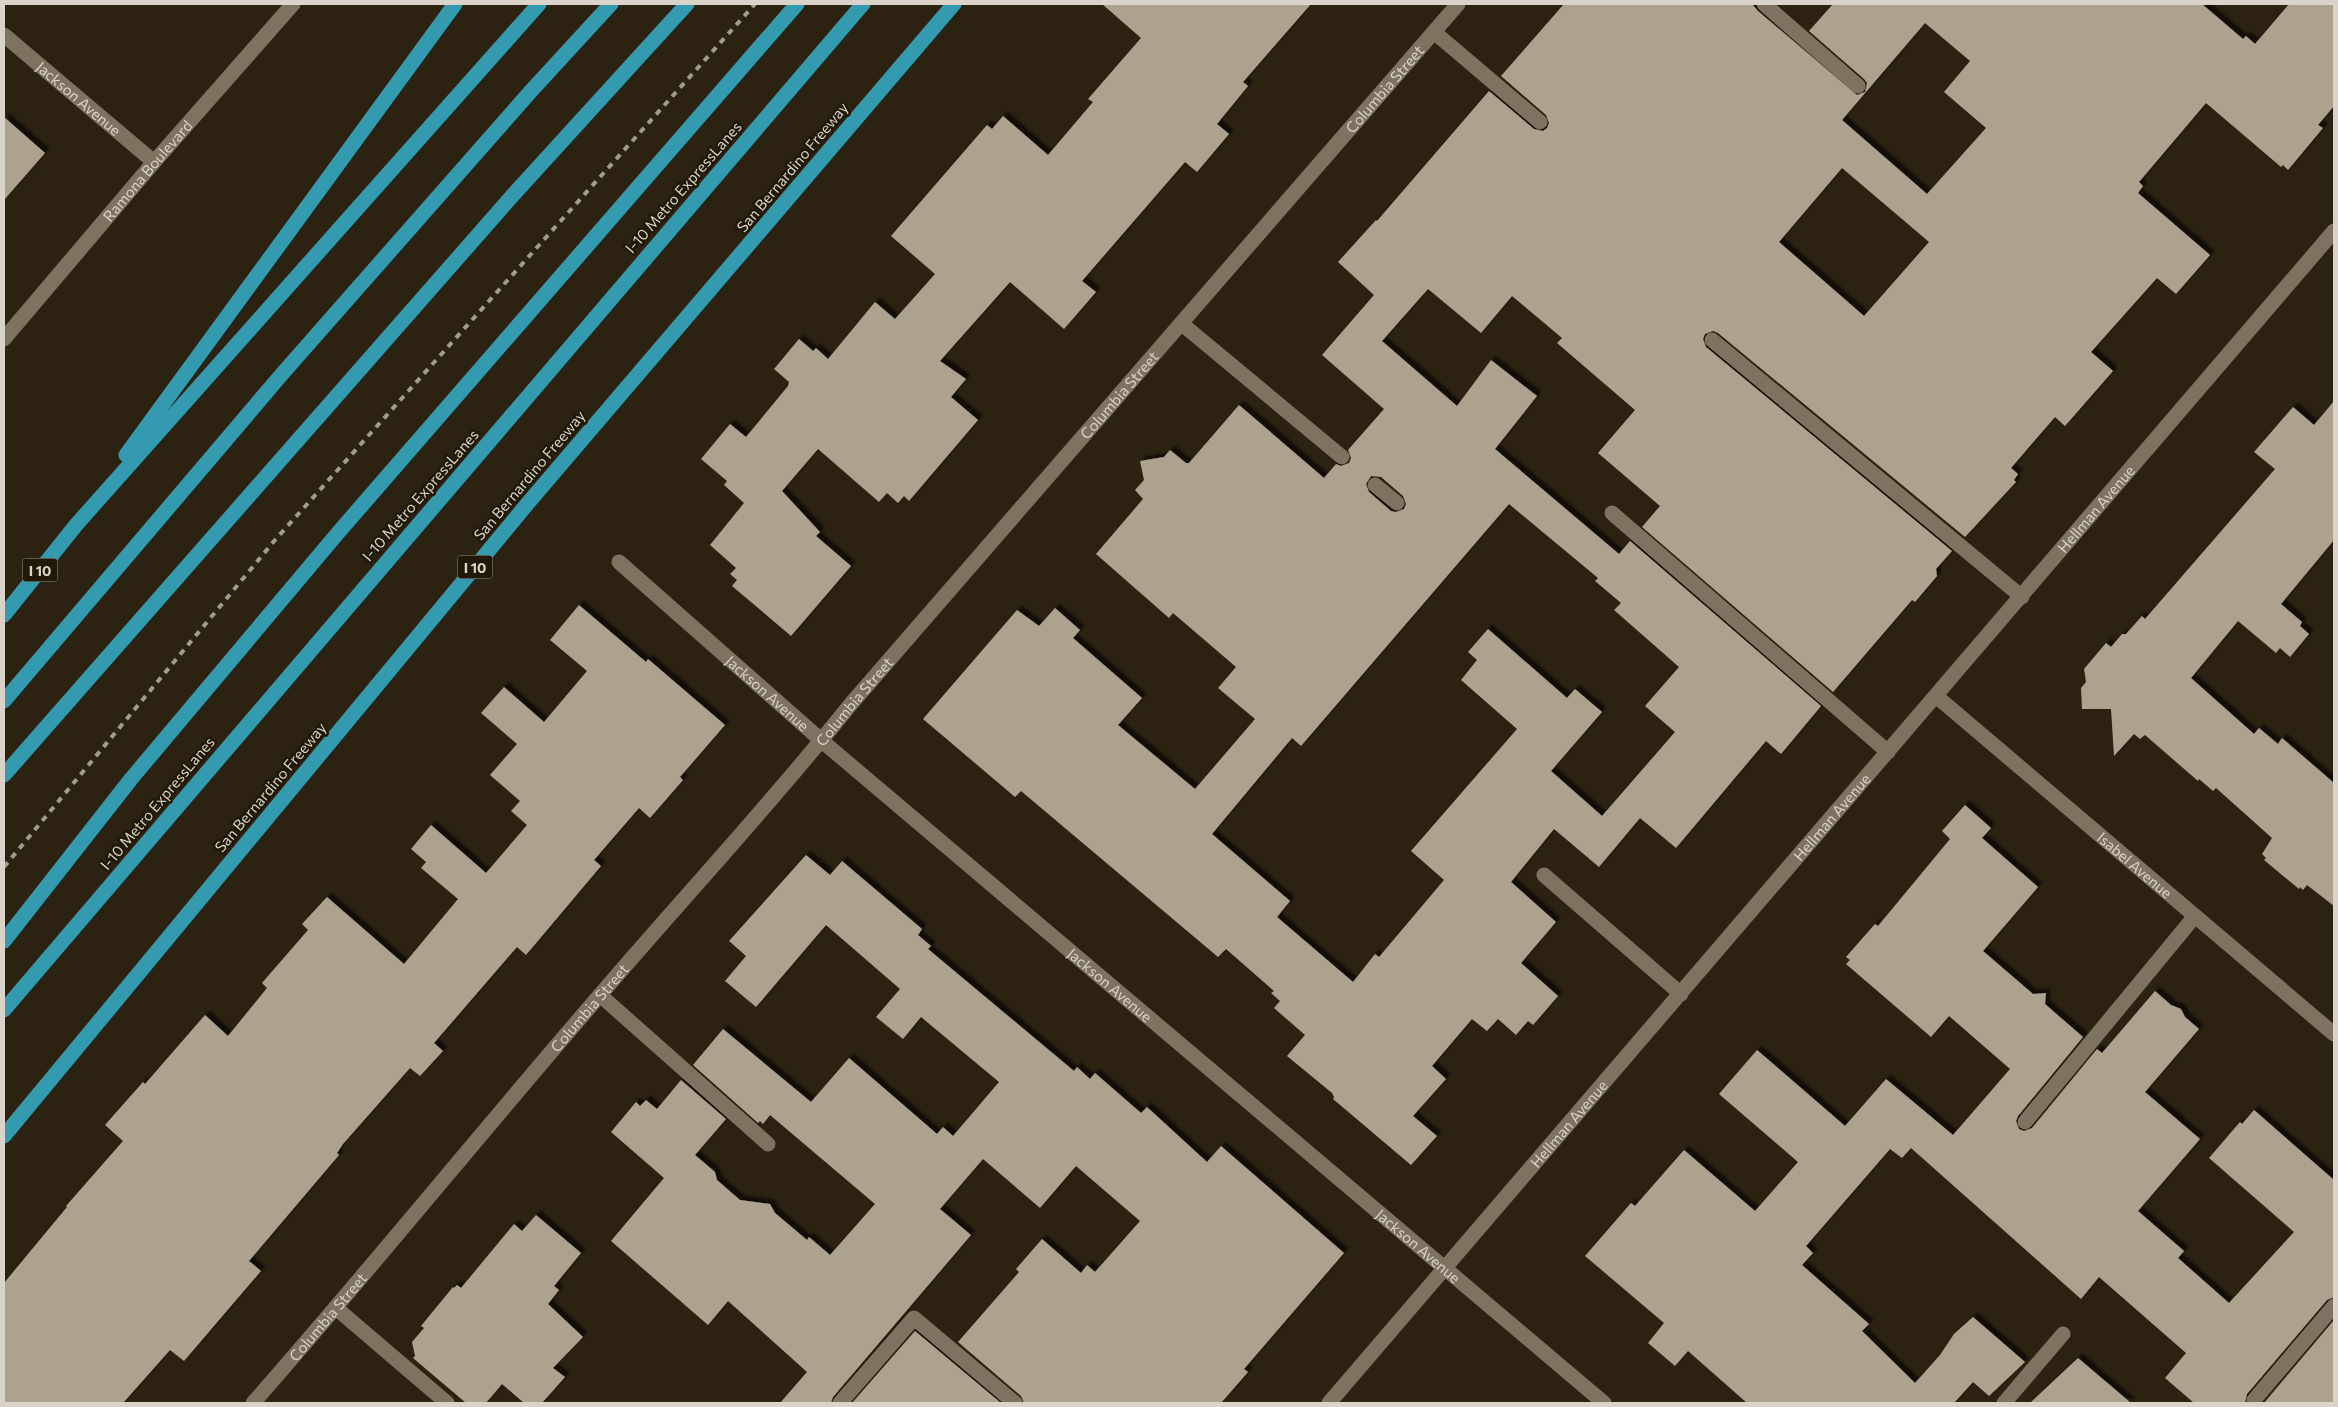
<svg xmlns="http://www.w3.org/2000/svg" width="2338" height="1407" font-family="Commissioner,sans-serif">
<defs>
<filter id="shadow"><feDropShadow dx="4.5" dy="-4.5" stdDeviation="1" flood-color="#0009"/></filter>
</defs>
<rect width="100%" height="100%" fill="#2b2212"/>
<g fill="#ada28e" fill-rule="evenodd" filter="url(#shadow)">
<polygon points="1102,4 1311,4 1243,82 1248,86 1217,124 1229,134 1197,172 1185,162 1082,281 1096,292 1064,329 1010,282 940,361 966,379 951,397 978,420 909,501 904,496 898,503 887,493 879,502 818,449 782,491 820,532 816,536 851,566 791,636 732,586 737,580 730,574 736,568 710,545 744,503 724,485 727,481 701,459 730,424 746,437 788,386 789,382 774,369 799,339 813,351 816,348 828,359 875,302 895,319 935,274 891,236 987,125 992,129 1003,116 1048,155 1093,102 1088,99 1141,38"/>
<path d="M1564,4H1752L1758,11L1857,95L1865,92L1867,83L1864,79L1809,31L1833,4H2202L2243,39L2246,36L2255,44L2289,4H2334V106L2318,125L2323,128L2288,170L2283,165L2281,167L2206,103L2139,182L2143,186L2138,193L2210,255L2176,294L2157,278L2091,352L2113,371L2065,426L2055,417L2011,468L2018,474L2014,480L2016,482L1965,537L1718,333L1713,331L1705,334L1703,339L1706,347L1952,551L1936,569L1937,576L1915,602L1912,600L1833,692L1642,527L1660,506L1598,453L1635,410L1557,343L1562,338L1512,296L1481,333L1428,289L1382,341L1457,406L1491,360L1537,396L1495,449L1619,554L1630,541L1821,706L1781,754L1766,741L1676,848L1640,818L1599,867L1554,829L1511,882L1556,922L1521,963L1558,996L1533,1025L1528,1021L1516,1035L1498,1019L1487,1031L1472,1019L1432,1066L1446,1079L1413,1116L1437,1136L1411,1165L1333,1099L1334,1097L1332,1093L1287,1056L1305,1035L1274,1008L1280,1001L1271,993L1274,991L1226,949L1218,957L1021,791L1015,797L923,719L1017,610L1039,626L1055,608L1080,630L1073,638L1142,698L1118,725L1195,789L1255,719L1218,688L1236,667L1173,613L1169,618L1096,554L1143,499L1135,490L1144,480L1140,461L1164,457L1170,450L1186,463H1189L1239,405L1324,478L1336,464L1341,466L1349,463L1351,458L1348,450L1384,409L1322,355L1374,295L1338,262L1376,220L1377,221L1489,91L1534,129L1543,131L1547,128L1549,123L1546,115L1501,76ZM1925,23L1970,61L1944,92L1986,128L1927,194L1842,120ZM1842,168L1929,242L1864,316L1779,242ZM1371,476L1381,477L1403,496L1406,504L1404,509L1396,512L1391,511L1369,492L1366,484ZM1509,504L1598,578L1595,581L1621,603L1614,610L1679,667L1645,706L1675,732L1602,816L1551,771L1602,712L1575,689L1567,698L1488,629L1468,652L1477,660L1461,680L1517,729L1411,851L1444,880L1379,957L1375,954L1353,982L1277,917L1290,901L1212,834L1292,738L1301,746Z"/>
<polygon points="4,117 45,153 4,200"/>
<polygon points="2334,401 2334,540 2281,604 2302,622 2300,626 2309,634 2290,657 2280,648 2276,653 2238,621 2191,678 2254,734 2259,728 2278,744 2282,738 2334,783 2334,906 2307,885 2303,890 2300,887 2299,889 2264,860 2266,858 2262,854 2272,838 2216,788 2213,791 2199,779 2198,781 2145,735 2140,739 2134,734 2114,756 2111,709 2082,709 2081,688 2086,682 2084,669 2106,643 2111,647 2122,634 2126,634 2142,616 2145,619 2275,469 2254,452 2293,407 2314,425"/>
<polygon points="579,605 646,662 648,659 725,725 680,777 683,780 650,818 639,808 594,860 601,866 526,955 517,947 434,1043 443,1051 420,1076 410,1068 343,1144 337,1153 339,1155 249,1261 261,1271 184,1361 170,1350 123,1403 4,1403 4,1283 67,1207 66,1206 123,1141 105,1125 143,1082 145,1084 205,1015 228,1036 267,988 262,983 308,930 302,924 327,897 404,964 458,899 421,868 426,862 411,849 431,825 486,873 527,825 511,811 520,801 490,775 517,744 481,713 504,687 544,722 587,671 550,640"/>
<polygon points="1965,805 1991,828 1982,838 2038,887 1983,951 2033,994 2046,993 2045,1004 2083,1037 2018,1116 2016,1121 2019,1129 2024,1131 2032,1128 2097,1049 2102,1053 2155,991 2171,1005 2181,1009 2185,1017 2199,1029 2145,1092 2200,1139 2138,1211 2184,1251 2178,1258 2229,1303 2294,1232 2209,1158 2240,1122 2242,1124 2254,1110 2334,1180 2334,1297 2327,1300 2247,1394 2245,1403 2194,1403 2165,1378 2186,1353 2099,1277 2081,1299 1911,1148 1902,1158 1890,1149 1806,1246 1813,1253 1802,1265 1869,1324 1862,1331 1915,1383 1940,1355 1954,1334 1973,1317 2025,1362 1989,1396 1973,1382 1954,1403 1747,1403 1688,1351 1675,1366 1648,1343 1664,1323 1585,1256 1631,1203 1635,1206 1684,1150 1755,1211 1798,1162 1719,1094 1757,1050 1845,1126 1886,1079 1953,1135 2010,1069 1949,1016 1931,1037 1846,964 1850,960 1846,957 1875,924 1878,926 1950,839 1942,831"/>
<polygon points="806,855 830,875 842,861 922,929 918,935 931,946 928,949 1074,1071 1077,1067 1090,1079 1095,1073 1141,1113 1147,1107 1207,1162 1221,1146 1344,1253 1244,1369 1248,1372 1221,1403 1024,1403 1021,1396 958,1342 1019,1272 1016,1269 1042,1239 1081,1273 1087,1265 1095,1272 1140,1221 1076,1166 1040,1208 983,1159 940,1209 971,1235 833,1397 831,1403 780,1403 807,1372 728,1301 708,1325 611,1241 664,1178 611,1132 636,1102 640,1106 646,1100 657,1109 681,1080 726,1119 695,1155 715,1172 717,1180 740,1200 770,1204 775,1213 807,1240 809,1237 830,1255 875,1204 770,1115 763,1124 760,1121 758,1123 693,1065 723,1029 811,1102 849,1058 937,1134 943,1127 953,1136 999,1082 921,1017 903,1039 876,1017 900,989 826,925 756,1007 725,981 746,956 729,941"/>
<polygon points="536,1215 581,1253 554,1286 559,1290 548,1304 583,1337 553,1368 565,1377 542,1403 524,1403 502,1384 486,1403 466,1403 413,1358 415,1356 412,1342 424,1328 421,1326 453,1287 454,1288 457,1285 461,1288 514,1224 522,1231"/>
<polygon points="2334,1320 2334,1403 2264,1403"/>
<polygon points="915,1331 1001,1403 852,1403"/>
<polygon points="2078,1358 2131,1403 2030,1403"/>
</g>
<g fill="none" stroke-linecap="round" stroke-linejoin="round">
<g stroke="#7d7360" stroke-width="15">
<polyline points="1764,4 1858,86"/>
<polyline points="1434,32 1540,122"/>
<polyline points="1182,324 1342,457"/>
<polyline points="1712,340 2022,597"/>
<polyline points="1375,485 1397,503"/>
<polyline points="1612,513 1888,752"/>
<polyline points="1544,875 1681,994"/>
<polyline points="600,995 768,1144"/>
<polyline points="2025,1122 2195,916"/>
<polyline points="336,1308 447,1403"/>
<polyline points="2254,1400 2334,1306"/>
<polyline points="840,1403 914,1318 1015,1403"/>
<polyline points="2004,1403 2063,1334"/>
</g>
<g stroke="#7d7360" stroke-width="15">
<path id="s1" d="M4,35L154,162"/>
<path id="s2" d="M4,339L154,162L293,4"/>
<path id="s3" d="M619,562L822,741L1604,1403"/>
<path id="s4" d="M1936,696L2334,1034"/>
<path id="s5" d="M253,1403C371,1269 483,1130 600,995C683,898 770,805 850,705L1458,4"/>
</g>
<path stroke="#7d7360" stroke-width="15" id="s6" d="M1329,1403L2334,231"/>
<g stroke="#339aaf" stroke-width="15">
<polyline points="126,455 455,4"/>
<polyline points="4,615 76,525 539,4"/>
<polyline points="4,701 282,374 531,91 611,4"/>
<polyline points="4,775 513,195 687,4"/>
<polyline points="4,941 131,779 337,534 797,4"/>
<polyline points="4,1010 863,4"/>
<polyline points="4,1136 528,503 954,4"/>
</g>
<polyline stroke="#a29b8f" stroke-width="4" stroke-dasharray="6 6" stroke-linecap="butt" points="4,867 275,540 755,4"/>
</g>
<g text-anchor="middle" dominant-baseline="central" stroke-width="5" stroke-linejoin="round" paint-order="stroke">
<g fill="#211908" stroke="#a29b8f" stroke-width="1">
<rect x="457.5" y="555.5" width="35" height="23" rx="4"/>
<rect x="22.5" y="558.5" width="35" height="23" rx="4"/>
</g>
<g font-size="14" font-weight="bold" fill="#d9d3c9">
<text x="475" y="567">I 10</text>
<text x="40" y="570">I 10</text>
</g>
<g font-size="15" fill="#d9d3c9" stroke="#211908">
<text stroke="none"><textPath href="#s5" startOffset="1734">Columbia Street</textPath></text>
<text stroke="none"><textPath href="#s1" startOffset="98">Jackson Avenue</textPath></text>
<text transform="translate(792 167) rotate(-50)">San Bernardino Freeway</text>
<text stroke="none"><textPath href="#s2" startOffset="221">Ramona Boulevard</textPath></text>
<text transform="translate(683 187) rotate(-49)">I-10 Metro ExpressLanes</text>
<text stroke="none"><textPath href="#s5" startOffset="1329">Columbia Street</textPath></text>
<text transform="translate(529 475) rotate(-50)">San Bernardino Freeway</text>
<text transform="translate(420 495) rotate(-49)">I-10 Metro ExpressLanes</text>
<text stroke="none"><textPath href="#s6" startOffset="1178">Hellman Avenue</textPath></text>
<text stroke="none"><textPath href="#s3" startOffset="198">Jackson Avenue</textPath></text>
<text stroke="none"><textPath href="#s5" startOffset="924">Columbia Street</textPath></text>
<text transform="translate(270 787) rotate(-50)">San Bernardino Freeway</text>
<text transform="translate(157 803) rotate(-50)">I-10 Metro ExpressLanes</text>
<text stroke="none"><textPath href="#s6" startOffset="772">Hellman Avenue</textPath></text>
<text stroke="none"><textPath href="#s4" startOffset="261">Isabel Avenue</textPath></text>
<text stroke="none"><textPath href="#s3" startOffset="648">Jackson Avenue</textPath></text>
<text stroke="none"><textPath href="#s5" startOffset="519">Columbia Street</textPath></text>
<text stroke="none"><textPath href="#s6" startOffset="368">Hellman Avenue</textPath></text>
<text stroke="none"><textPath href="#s3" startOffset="1052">Jackson Avenue</textPath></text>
<text stroke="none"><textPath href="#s5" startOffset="114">Columbia Street</textPath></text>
</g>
</g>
<rect width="2338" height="1407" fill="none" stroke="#d9d3c9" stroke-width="10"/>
</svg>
